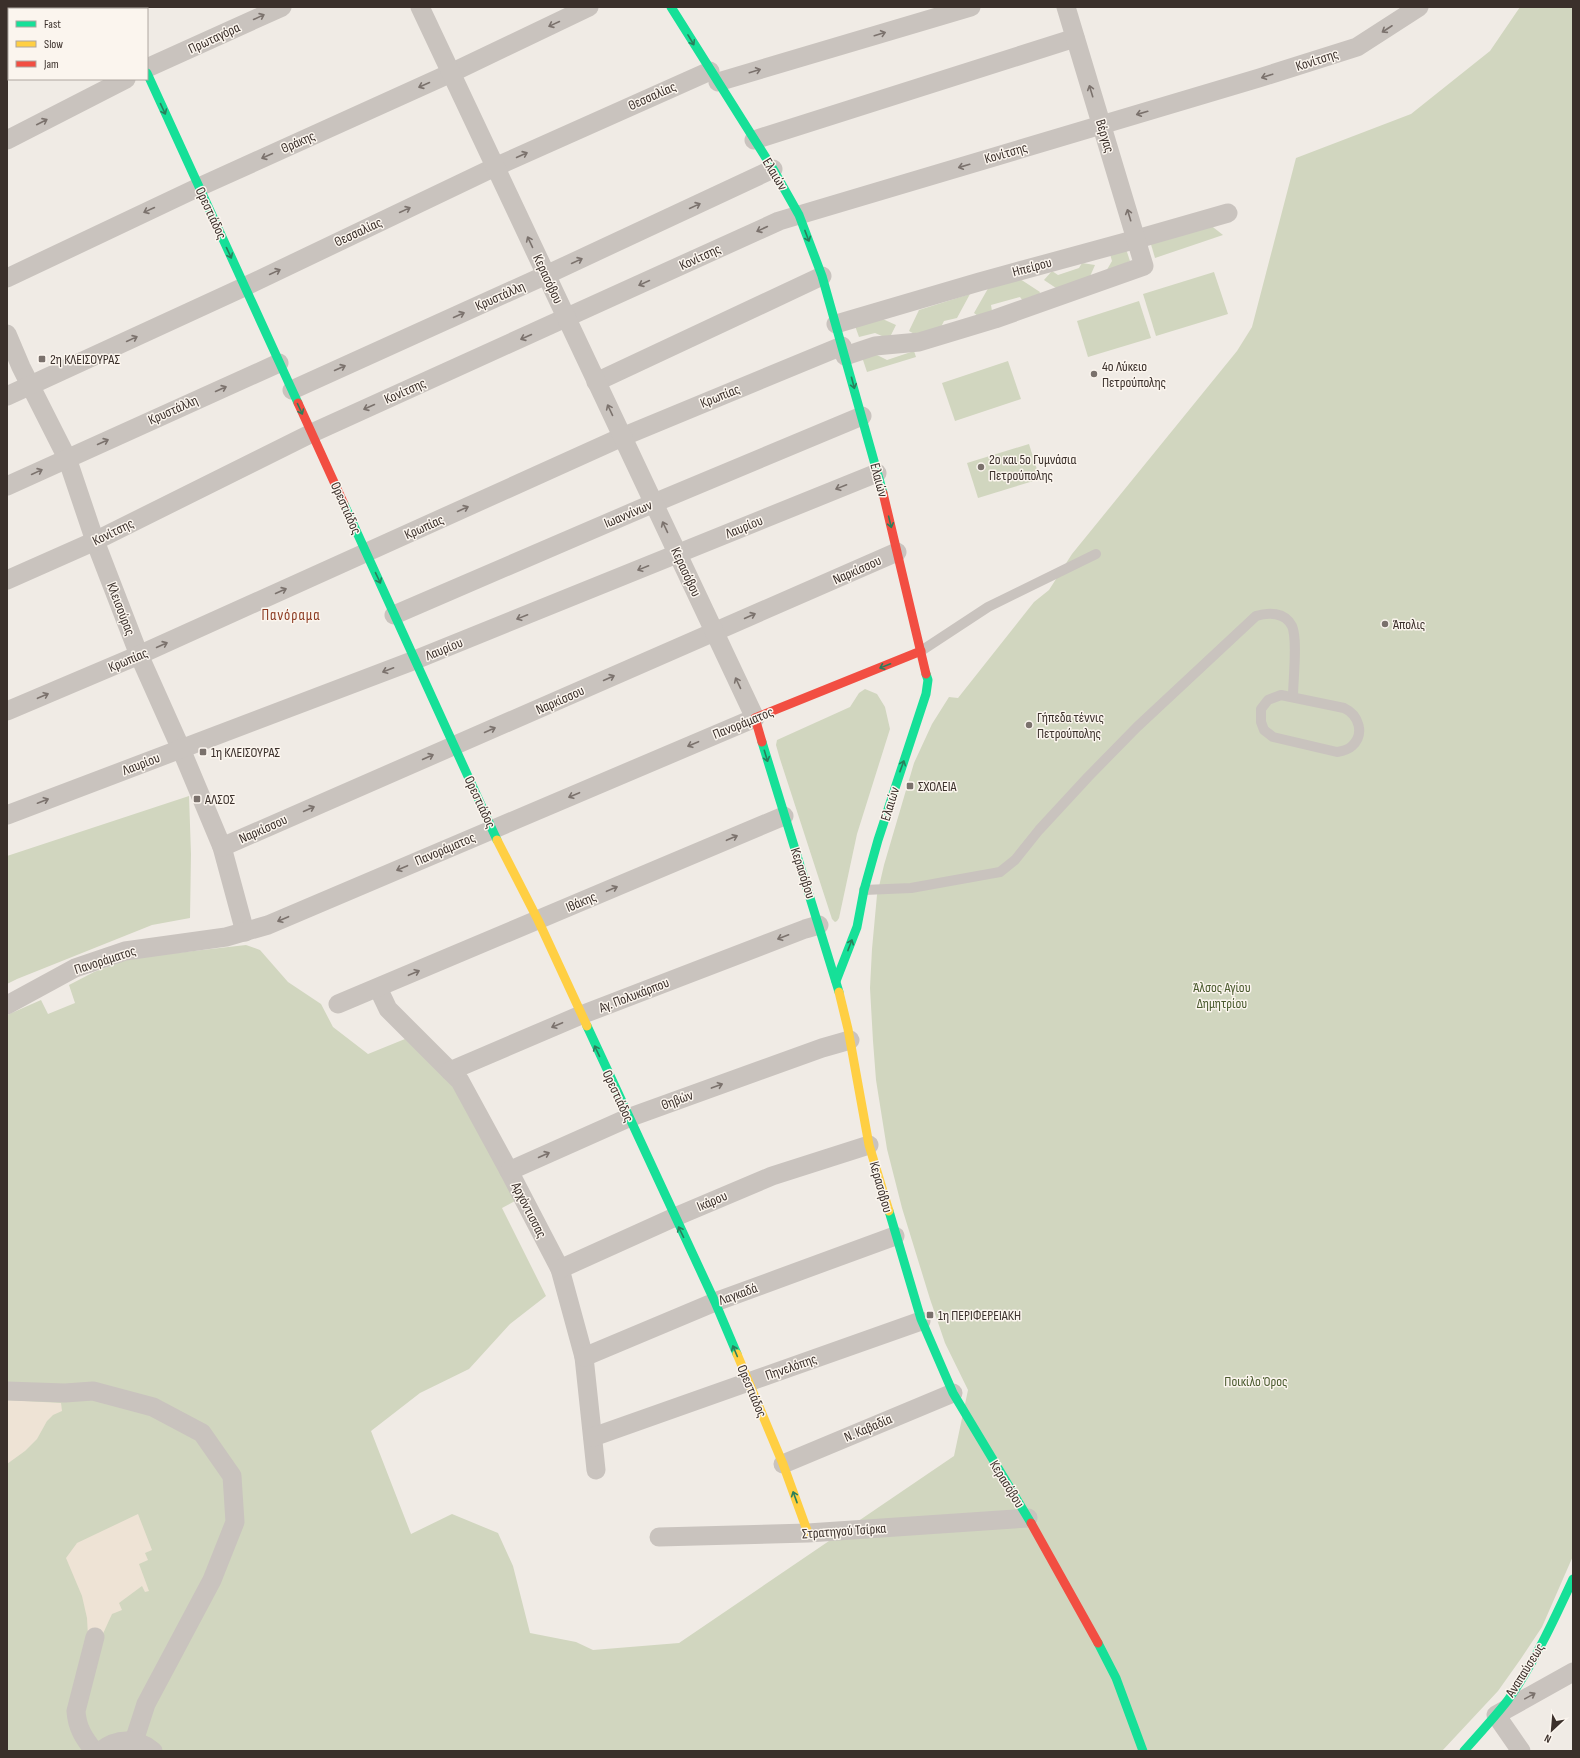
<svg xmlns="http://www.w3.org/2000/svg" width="1580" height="1758" font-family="'Sofia Sans Condensed',sans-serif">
<rect width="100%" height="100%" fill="#f0ebe5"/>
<g fill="#d1d6bf">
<polygon points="1520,7 1573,7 1573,1556 1542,1627 1520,1660 1498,1691 1442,1751 7,1751 7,1015 41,1000 48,1014 75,1003 69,985 94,972 132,958 246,945 260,950 288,982 321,1004 333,1027 368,1054 405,1039 458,1088 517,1200 502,1208 546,1296 510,1324 469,1369 420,1393 371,1431 411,1534 452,1514 498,1533 513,1566 530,1633 576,1642 593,1650 679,1643 954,1456 968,1390 945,1343 930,1299 902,1208 887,1149 876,1080 873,1041 870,988 872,949 877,895 884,865 914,763 932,724 949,697 958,698 1034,602 1049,590 1072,554 1237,351 1252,327 1296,158 1411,114 1490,51"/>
<polygon points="1209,224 1223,235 1155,258 1150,241"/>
<polygon points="1126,249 1130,261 1105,273 1112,261 1110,254"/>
<polygon points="1082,263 1095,265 1088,281 1059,290 1044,280 1052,271 1058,275 1079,268"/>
<polygon points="1214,272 1228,314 1156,336 1143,294"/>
<polygon points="1017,277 1040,292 1038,297 1023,301 1020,297 991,305 992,311 978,316 974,313 990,285"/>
<polygon points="970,294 957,318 944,321 940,329 918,336 909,331 919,310"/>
<polygon points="1139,301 1151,338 1088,357 1077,321"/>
<polygon points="876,316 896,325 889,339 875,333 859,337 854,323"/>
<polygon points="914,351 916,357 867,372 862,357 873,353 887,360"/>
<polygon points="1008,361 1021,399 955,421 942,383"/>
<polygon points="1029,444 1040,479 978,498 967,463"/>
<polygon points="865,689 877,694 885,707 890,729 857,834 839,918 837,921 835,922 832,919 780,759 776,745 777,740 850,707 859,693"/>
<polygon points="189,796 191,854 190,918 152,925 17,979 7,984 7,856"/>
</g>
<g fill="#eee3d5">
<polygon points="7,1400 61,1403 62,1411 53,1415 47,1421 37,1439 25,1451 7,1464"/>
<polygon points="138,1514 152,1550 145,1553 148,1560 139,1564 149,1591 145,1592 142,1586 119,1603 122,1610 112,1614 101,1638 88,1636 87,1618 82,1596 66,1558 77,1543"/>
</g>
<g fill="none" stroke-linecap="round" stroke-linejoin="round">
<g stroke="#c9c3be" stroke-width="10">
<polyline points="921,651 988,607 1096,554"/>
<path d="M1281,695L1344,708C1359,715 1365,734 1352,746C1348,750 1343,751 1337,752L1273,737L1264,730L1261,722V709L1268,700Z"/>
<path d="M864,890L911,888L1000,872L1015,860L1039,830L1088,777L1137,727L1256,616C1268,612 1285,612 1292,626C1298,639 1293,680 1293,697"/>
</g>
<g stroke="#c9c3be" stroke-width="19">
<polyline points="117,7 117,9"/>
<polyline points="147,68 282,7"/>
<polyline points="718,82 971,7"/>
<polyline points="7,140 126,79"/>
<polyline points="754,140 1075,38"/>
<polyline points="7,278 199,187 451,73 589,7"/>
<polyline points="836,324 979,282 1137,239 1228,213"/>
<polyline points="7,334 21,367 67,458 95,541 139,655 181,749 222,847 245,932"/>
<polyline points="845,356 875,346 919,342 995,319 1144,266 1066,7"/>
<polyline points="596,382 822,276"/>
<polyline points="292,390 546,275 773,169"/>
<polyline points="7,396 244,287 495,167 710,71"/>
<polyline points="7,486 279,363"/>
<polyline points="7,580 95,541 312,433 779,221 1259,78 1357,47 1419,7"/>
<polyline points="394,615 654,503 862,416"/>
<polyline points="7,711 139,655 622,437 842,346"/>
<polyline points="7,815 415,660 877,473"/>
<polyline points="222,847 897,552"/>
<polyline points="378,988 388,1009 460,1081 509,1171 560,1269 584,1357 596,1470"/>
<polyline points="338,1004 784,816"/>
<polyline points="7,1005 75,968 125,951 226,937 268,925 755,718 420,7"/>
<polyline points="450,1071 581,1015 805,929 819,925"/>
<polyline points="509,1171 628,1118 822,1048 850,1040"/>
<polyline points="560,1269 675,1217 772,1176 869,1145"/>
<polyline points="584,1357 715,1302 895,1236"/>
<polyline points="7,1391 65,1393 93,1391 153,1407 202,1433 232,1476 235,1522 212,1580 146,1704 134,1741"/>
<polyline points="593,1437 921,1321"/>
<polyline points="783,1464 953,1393"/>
<polyline points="659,1537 808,1533 1028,1518"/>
<path d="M94,1751C84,1738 77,1728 76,1711L95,1637"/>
<path d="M100,1751C117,1738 136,1737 153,1751"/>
<polyline points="1521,1751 1496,1715 1573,1672"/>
</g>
<g stroke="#16e098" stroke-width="9">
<polyline points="671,7 773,169 799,215 822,276 883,493"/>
<polyline points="147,73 298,403"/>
<polyline points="344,504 497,840"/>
<polyline points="762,742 839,992"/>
<polyline points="836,981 857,927 864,890 878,840 926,694 928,680 926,674"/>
<polyline points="587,1026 715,1302 737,1354"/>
<polyline points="889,1211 921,1319 953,1393 1031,1523"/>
<polyline points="1098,1643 1116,1678 1143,1751"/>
<path d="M1464,1751C1479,1734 1494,1718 1508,1700C1534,1663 1554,1620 1573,1579"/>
</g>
<g stroke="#ffcf43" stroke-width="9">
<polyline points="497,840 538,920 587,1026"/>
<polyline points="839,992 848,1029 869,1145 889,1211"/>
<polyline points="737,1354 783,1464 808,1533"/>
</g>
<g stroke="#f24e42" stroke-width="9">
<polyline points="298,403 344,504"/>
<polyline points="883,493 926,674"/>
<polyline points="762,742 755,718 921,651"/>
<polyline points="1031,1523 1098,1643"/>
</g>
</g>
<defs><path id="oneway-shaft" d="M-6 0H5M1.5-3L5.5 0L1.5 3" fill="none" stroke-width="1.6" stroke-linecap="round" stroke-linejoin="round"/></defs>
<g stroke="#7b726d">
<use href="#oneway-shaft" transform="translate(259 17) rotate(-25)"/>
<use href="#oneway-shaft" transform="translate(554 24) rotate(155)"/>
<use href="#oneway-shaft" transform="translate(1387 29) rotate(147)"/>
<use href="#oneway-shaft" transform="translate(880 34) rotate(-17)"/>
<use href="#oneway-shaft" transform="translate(755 71) rotate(-17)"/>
<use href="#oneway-shaft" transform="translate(1267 76) rotate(162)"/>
<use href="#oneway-shaft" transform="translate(424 85) rotate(156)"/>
<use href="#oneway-shaft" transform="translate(1091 91) rotate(-107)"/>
<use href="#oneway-shaft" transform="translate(1142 113) rotate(164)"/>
<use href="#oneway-shaft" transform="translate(42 122) rotate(-27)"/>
<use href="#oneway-shaft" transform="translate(522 155) rotate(-24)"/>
<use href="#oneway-shaft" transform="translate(267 156) rotate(156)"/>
<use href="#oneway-shaft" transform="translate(964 166) rotate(164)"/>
<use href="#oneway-shaft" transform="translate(695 206) rotate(-25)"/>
<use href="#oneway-shaft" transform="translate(149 210) rotate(155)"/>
<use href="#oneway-shaft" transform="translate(405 210) rotate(-25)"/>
<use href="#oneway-shaft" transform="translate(1129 215) rotate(-107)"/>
<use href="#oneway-shaft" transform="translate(762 229) rotate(155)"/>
<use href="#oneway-shaft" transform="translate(530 242) rotate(-115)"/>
<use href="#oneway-shaft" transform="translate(577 261) rotate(-25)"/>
<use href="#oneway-shaft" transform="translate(275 272) rotate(-25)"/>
<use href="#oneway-shaft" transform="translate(644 283) rotate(155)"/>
<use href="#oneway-shaft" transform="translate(459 315) rotate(-24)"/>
<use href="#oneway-shaft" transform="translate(526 337) rotate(156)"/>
<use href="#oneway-shaft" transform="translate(132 339) rotate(-25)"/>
<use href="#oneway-shaft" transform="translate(340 368) rotate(-24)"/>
<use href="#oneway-shaft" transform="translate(221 389) rotate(-24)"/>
<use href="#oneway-shaft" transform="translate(369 407) rotate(156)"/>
<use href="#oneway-shaft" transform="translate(610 410) rotate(-115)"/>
<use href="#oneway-shaft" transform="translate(103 442) rotate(-24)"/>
<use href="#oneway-shaft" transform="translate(37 472) rotate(-25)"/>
<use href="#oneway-shaft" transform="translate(841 487) rotate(158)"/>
<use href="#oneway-shaft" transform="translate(463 509) rotate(-24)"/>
<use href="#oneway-shaft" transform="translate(665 527) rotate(-115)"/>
<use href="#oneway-shaft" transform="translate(643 568) rotate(158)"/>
<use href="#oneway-shaft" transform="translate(281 591) rotate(-24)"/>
<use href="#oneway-shaft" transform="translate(750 616) rotate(-24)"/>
<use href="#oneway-shaft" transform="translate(522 617) rotate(158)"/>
<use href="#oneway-shaft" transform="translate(162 645) rotate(-24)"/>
<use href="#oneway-shaft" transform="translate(388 670) rotate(159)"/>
<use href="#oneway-shaft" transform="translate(609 678) rotate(-24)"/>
<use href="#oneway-shaft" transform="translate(738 683) rotate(-115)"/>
<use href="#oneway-shaft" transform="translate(43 696) rotate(-23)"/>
<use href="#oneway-shaft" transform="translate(490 730) rotate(-24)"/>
<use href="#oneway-shaft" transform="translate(693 744) rotate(157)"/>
<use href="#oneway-shaft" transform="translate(428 757) rotate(-24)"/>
<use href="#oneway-shaft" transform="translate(574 795) rotate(157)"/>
<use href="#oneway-shaft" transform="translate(43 801) rotate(-21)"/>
<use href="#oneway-shaft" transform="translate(309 809) rotate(-24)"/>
<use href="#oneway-shaft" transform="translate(732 838) rotate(-23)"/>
<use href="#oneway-shaft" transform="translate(402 868) rotate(157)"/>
<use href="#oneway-shaft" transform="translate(612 889) rotate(-23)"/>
<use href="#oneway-shaft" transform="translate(283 919) rotate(157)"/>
<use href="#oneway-shaft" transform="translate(783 937) rotate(159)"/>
<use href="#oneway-shaft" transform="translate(414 973) rotate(-23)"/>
<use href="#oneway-shaft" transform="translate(557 1025) rotate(157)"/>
<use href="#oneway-shaft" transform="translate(717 1086) rotate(-20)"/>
<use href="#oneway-shaft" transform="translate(544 1155) rotate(-24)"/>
<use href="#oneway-shaft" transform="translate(1530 1696) rotate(-29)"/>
</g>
<g stroke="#2a7f5c">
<use href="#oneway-shaft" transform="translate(691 40) rotate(59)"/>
<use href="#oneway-shaft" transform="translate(163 109) rotate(65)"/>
<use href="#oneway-shaft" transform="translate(807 236) rotate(69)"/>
<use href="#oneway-shaft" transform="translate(229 253) rotate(65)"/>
<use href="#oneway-shaft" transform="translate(853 383) rotate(75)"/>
<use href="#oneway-shaft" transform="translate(300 409) rotate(65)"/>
<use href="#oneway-shaft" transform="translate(890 522) rotate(76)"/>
<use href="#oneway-shaft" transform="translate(378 578) rotate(65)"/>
<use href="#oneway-shaft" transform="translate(885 666) rotate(158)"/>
<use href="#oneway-shaft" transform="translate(766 756) rotate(73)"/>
<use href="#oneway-shaft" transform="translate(902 766) rotate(-70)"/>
<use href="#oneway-shaft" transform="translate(850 945) rotate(-69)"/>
<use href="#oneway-shaft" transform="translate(597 1051) rotate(-115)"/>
<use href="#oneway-shaft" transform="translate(681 1232) rotate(-116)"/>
<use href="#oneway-shaft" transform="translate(735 1351) rotate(-113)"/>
<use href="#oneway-shaft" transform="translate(795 1497) rotate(-110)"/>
</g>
<g fill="#7a716c" stroke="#fbf5ee" stroke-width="1.5">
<rect x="38" y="355" width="8" height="8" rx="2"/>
<circle cx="1094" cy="374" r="4"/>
<circle cx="981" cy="467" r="4"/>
<circle cx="1385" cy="624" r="4"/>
<circle cx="1029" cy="725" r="4"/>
<rect x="199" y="748" width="8" height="8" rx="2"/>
<rect x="906" y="782" width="8" height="8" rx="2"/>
<rect x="193" y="795" width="8" height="8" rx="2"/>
<rect x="926" y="1311" width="8" height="8" rx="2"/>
</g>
<g text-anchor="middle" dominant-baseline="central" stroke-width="3" stroke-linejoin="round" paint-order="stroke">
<g font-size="14" fill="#3b302b" stroke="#fbf5ee">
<text transform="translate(214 38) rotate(-25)">Πρωταγόρα</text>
<text transform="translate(1317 60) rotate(-18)">Κονίτσης</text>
<text transform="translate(652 96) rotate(-24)">Θεσσαλίας</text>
<text transform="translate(1105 136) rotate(73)">Βέργας</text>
<text transform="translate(298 142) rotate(-24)">Θράκης</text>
<text transform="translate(1006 153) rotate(-16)">Κονίτσης</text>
<text transform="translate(775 174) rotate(59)">Ελαιών</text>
<text transform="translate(211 213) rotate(65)">Ορεστιάδος</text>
<text transform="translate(358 232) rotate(-25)">Θεσσαλίας</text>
<text transform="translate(700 257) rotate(-25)">Κονίτσης</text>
<text transform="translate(1032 267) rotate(-15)">Ηπείρου</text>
<text transform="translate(548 279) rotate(65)">Κερασόβου</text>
<text transform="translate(500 296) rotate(-24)">Κρυστάλλη</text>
<text transform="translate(405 391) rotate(-24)">Κονίτσης</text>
<text transform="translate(720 396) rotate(-22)">Κρωπίας</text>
<text transform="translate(173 410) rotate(-24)">Κρυστάλλη</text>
<text transform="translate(879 480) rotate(75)">Ελαιών</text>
<text transform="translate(346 508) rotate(66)">Ορεστιάδος</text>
<text transform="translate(628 514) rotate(-23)">Ιωαννίνων</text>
<text transform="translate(424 527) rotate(-24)">Κρωπίας</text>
<text transform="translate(744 527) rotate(-22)">Λαυρίου</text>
<text transform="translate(113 532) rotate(-26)">Κονίτσης</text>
<text transform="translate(857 570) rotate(-24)">Ναρκίσσου</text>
<text transform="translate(686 572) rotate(65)">Κερασόβου</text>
<text transform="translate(121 609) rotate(69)">Κλεισούρας</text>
<text transform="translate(444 649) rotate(-22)">Λαυρίου</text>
<text transform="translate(128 660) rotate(-23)">Κρωπίας</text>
<text transform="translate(560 700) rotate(-24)">Ναρκίσσου</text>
<text transform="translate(743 723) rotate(-22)">Πανοράματος</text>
<text transform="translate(141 764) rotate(-21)">Λαυρίου</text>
<text transform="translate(480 802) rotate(65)">Ορεστιάδος</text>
<text transform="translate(890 804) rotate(-73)">Ελαιών</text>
<text transform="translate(263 829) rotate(-24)">Ναρκίσσου</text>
<text transform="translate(445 849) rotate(-23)">Πανοράματος</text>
<text transform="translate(803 873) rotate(72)">Κερασόβου</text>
<text transform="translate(581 902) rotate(-23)">Ιθάκης</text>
<text transform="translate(105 960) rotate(-18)">Πανοράματος</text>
<text transform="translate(634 995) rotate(-21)">Αγ. Πολυκάρπου</text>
<text transform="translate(618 1096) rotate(65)">Ορεστιάδος</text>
<text transform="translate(677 1100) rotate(-20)">Θηβών</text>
<text transform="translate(881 1187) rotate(74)">Κερασόβου</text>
<text transform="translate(712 1201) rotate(-23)">Ικάρου</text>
<text transform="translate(529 1210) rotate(63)">Αρχόντισσας</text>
<text transform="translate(738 1294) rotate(-20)">Λαγκαδά</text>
<text transform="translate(791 1367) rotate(-19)">Πηνελόπης</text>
<text transform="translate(752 1391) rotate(67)">Ορεστιάδος</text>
<text transform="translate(868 1428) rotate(-23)">N. Καβαδία</text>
<text transform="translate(1007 1484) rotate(58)">Κερασόβου</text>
<text transform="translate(844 1531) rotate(-4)">Στρατηγού Τσίρκα</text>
<text transform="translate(1525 1670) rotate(-58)">Αναπαύσεως</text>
</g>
<g font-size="14" fill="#3b302b" stroke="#fbf5ee" text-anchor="start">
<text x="50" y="359">2η ΚΛΕΙΣΟΥΡΑΣ</text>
<text x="1102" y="366">4ο Λύκειο<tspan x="1102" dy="16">Πετρούπολης</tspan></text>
<text x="989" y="459">2ο και 5ο Γυμνάσια<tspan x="989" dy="16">Πετρούπολης</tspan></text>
<text x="1393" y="624">Άπολις</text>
<text x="1037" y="717">Γήπεδα τέννις<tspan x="1037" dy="16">Πετρούπολης</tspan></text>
<text x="211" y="752">1η ΚΛΕΙΣΟΥΡΑΣ</text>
<text x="918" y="786">ΣΧΟΛΕΙΑ</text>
<text x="205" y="799">ΑΛΣΟΣ</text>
<text x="938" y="1315">1η ΠΕΡΙΦΕΡΕΙΑΚΗ</text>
</g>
<g font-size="14" fill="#4a5a2e" stroke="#fbf5ee">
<text x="1222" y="987">Άλσος Αγίου<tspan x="1222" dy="16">Δημητρίου</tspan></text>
<text x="1256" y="1381">Ποικίλο Όρος</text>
</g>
<g font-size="15" letter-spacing="1" fill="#8c3b22" stroke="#fbf5ee">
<text x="291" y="615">Πανόραμα</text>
</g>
</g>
<rect width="1580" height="1758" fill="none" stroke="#3b302b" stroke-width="16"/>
<rect x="8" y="8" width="140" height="72" fill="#fbf5ee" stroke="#aea6a0"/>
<rect x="16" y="21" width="20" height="6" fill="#16e098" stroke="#aea6a0"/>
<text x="44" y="28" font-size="12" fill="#3b302b">Fast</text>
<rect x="16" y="41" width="20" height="6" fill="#ffcf43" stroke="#aea6a0"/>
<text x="44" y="48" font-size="12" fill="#3b302b">Slow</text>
<rect x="16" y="61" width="20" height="6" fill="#f24e42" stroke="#aea6a0"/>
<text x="44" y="68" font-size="12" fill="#3b302b">Jam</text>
<g transform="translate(1552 1730) rotate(206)" stroke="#fbf5ee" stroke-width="3" paint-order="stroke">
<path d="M0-3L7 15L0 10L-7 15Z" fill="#3b302b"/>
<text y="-6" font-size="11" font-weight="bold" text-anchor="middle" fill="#3b302b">N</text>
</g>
</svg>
